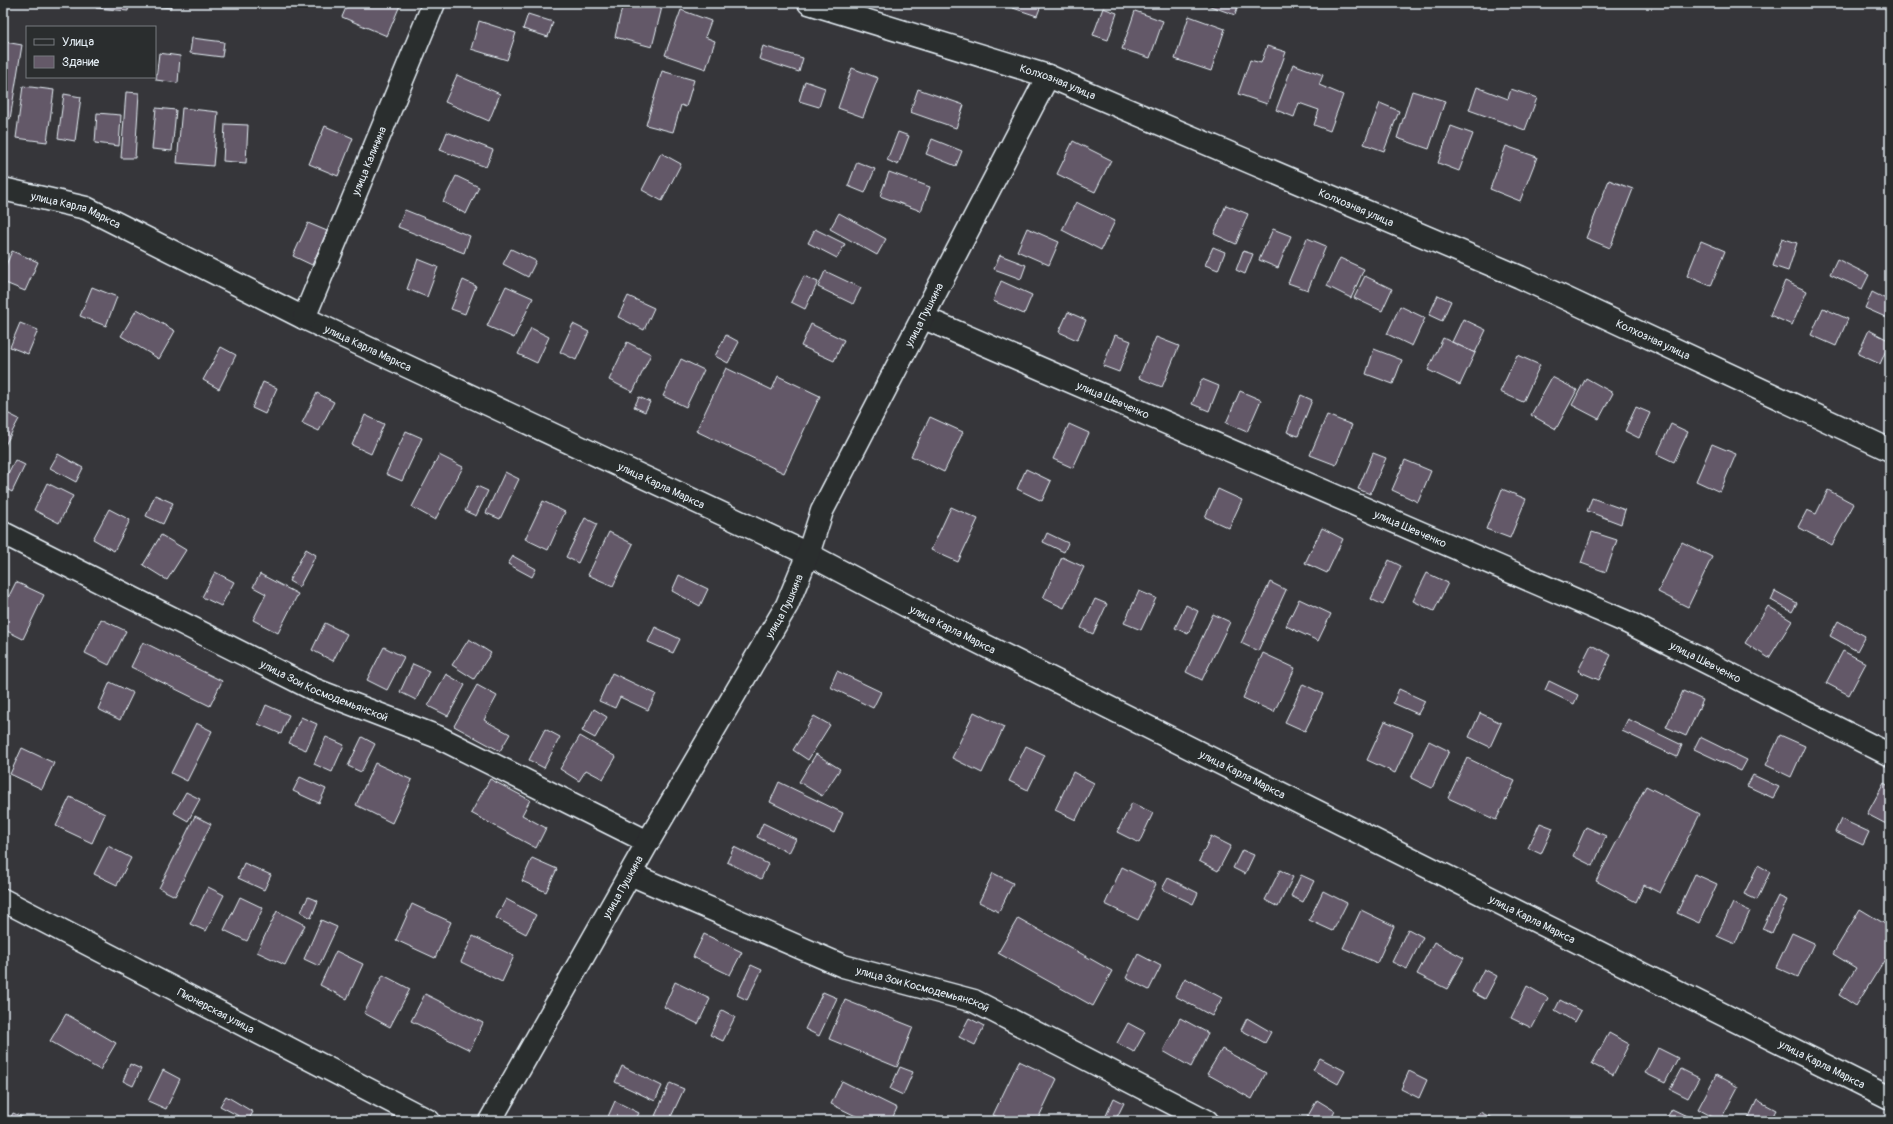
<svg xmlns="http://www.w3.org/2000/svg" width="1893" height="1124" font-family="Pangolin,sans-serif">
<rect width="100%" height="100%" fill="#36363a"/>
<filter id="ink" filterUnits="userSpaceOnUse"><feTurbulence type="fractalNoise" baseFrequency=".025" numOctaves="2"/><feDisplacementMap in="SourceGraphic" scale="8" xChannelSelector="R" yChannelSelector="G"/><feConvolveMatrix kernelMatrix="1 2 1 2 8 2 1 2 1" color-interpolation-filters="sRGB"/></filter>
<g filter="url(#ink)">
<g fill="#645968" stroke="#e8f1f8">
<polygon points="97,3 129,3 128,11 96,8"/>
<polygon points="141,3 171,3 171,8 141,5"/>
<polygon points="348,3 401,3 387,36 342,17"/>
<polygon points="623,3 663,3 652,47 615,37"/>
<polygon points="1008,3 1042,3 1037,16 1007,6"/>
<polygon points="1202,3 1239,3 1235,15"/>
<polygon points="1103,8 1117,13 1108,40 1093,35"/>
<polygon points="681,10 711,21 705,37 715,41 706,69 665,55"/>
<polygon points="1135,11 1163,21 1150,58 1122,49"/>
<polygon points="528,14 553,22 548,37 523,29"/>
<polygon points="1189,16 1225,29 1211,71 1175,59"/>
<polygon points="479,21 516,33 507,60 471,49"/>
<polygon points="192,38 224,42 222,57 190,53"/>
<polygon points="5,42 22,45 10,119 3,117 3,53"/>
<polygon points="763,46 803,58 799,72 759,59"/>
<polygon points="1267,46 1286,52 1267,104 1238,94 1250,60 1261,63"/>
<polygon points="159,53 180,56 178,83 156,80"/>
<polygon points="1293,64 1323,75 1319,85 1343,95 1330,131 1314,125 1319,110 1299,103 1294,117 1276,110"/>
<polygon points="852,68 878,78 863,117 838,108"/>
<polygon points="662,71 694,80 686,107 681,105 673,132 646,125"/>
<polygon points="457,75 500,94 489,121 445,102"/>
<polygon points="805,81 825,88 819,107 799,101"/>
<polygon points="23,86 54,90 47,142 16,138"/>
<polygon points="1477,87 1508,99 1511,89 1537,98 1525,130 1469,110"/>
<polygon points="918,89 964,105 956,128 910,112"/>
<polygon points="1412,91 1445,101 1429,149 1397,138"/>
<polygon points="126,92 139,93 135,158 121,158"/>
<polygon points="64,94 81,97 75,141 58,138"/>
<polygon points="1380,103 1399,111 1384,151 1364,144"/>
<polygon points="156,108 176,110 172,151 152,149"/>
<polygon points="182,108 218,112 213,166 177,163"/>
<polygon points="97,113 121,115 119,146 95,143"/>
<polygon points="225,124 248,125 246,163 223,161"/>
<polygon points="325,126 353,138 338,176 309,164"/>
<polygon points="1451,126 1473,134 1459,171 1438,163"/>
<polygon points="447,132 493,150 486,167 440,150"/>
<polygon points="898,132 909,136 898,165 887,160"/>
<polygon points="932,139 962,151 956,166 926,154"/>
<polygon points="1073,141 1111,160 1095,192 1057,174"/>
<polygon points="1506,146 1537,157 1520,201 1490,189"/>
<polygon points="661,153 681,164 662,201 642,190"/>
<polygon points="857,162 875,169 865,193 848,186"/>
<polygon points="889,172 930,187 921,211 880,196"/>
<polygon points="456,176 479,187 466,214 443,202"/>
<polygon points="1609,180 1633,189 1610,248 1586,238"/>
<polygon points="1076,202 1115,221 1101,250 1062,230"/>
<polygon points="1226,205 1248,214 1236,244 1214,234"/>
<polygon points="405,210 470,236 464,253 398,227"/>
<polygon points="839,213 886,239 877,255 830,229"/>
<polygon points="308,223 327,231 312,265 293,256"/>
<polygon points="1027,228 1059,242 1049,265 1017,251"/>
<polygon points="815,229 845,244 837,258 808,243"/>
<polygon points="1273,229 1291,236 1278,268 1259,260"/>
<polygon points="1307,238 1326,246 1308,290 1288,283"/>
<polygon points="1782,238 1797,243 1788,271 1773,266"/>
<polygon points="1701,241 1725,251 1711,286 1687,276"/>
<polygon points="1213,247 1225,252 1218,270 1205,265"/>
<polygon points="511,249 536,261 528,277 503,264"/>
<polygon points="12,251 38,262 25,291 3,282 3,272"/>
<polygon points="1243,251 1253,254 1245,274 1236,270"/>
<polygon points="1000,255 1026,265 1021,279 994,269"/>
<polygon points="1340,258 1364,269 1351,298 1327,286"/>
<polygon points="418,259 438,267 427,297 407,289"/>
<polygon points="1837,259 1869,275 1862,289 1830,274"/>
<polygon points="825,271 861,288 853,304 818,287"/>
<polygon points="804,276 818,282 805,309 791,302"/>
<polygon points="1365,276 1392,289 1382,311 1354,298"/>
<polygon points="463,280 476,286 465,314 451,309"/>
<polygon points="1001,281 1032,295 1024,314 993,301"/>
<polygon points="1785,281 1807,291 1792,325 1770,315"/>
<polygon points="506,286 533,298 514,338 487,326"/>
<polygon points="92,287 117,297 106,326 80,316"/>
<polygon points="1872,292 1890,301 1890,319 1865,308"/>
<polygon points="1438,295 1451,301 1442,321 1429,315"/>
<polygon points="628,296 654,308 644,330 618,317"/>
<polygon points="1400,306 1425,318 1412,346 1387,334"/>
<polygon points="1823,308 1848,319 1836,346 1811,335"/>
<polygon points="137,309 175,331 159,359 121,336"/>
<polygon points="1068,312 1086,320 1077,340 1059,332"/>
<polygon points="1463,319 1486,330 1475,353 1452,342"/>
<polygon points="20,323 38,330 28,354 10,347"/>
<polygon points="573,324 589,332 576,360 560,352"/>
<polygon points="811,324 844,340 834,361 801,346"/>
<polygon points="531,328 549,337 537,363 518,354"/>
<polygon points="1869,330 1890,341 1880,364 1858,354"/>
<polygon points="726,335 739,342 728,363 715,356"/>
<polygon points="1115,335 1131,341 1119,372 1103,366"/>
<polygon points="1156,337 1179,346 1162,387 1139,378"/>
<polygon points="1443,338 1475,353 1460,385 1428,370"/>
<polygon points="627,342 651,354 633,392 609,380"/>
<polygon points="221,347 236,355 219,389 203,380"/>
<polygon points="1374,349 1402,360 1393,384 1366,374"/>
<polygon points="1517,355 1540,365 1523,402 1500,392"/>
<polygon points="681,359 704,370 686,407 663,396"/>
<polygon points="726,368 772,390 778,376 820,396 784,473 696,431"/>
<polygon points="1552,377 1577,390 1556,429 1531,415"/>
<polygon points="1586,378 1613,393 1599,419 1572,405"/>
<polygon points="1202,379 1219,386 1209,411 1192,404"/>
<polygon points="263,382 277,388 265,414 252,408"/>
<polygon points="1240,391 1261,400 1247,432 1226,423"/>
<polygon points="317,393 334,402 319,431 302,423"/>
<polygon points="1301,395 1312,400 1298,436 1287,432"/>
<polygon points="639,397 650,402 645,412 634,407"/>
<polygon points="1636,407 1650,413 1639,438 1625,431"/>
<polygon points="3,411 19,419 4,447 3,446"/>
<polygon points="365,415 384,424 371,454 352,445"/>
<polygon points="1327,415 1352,425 1336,465 1310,455"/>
<polygon points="930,417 963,432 944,472 911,456"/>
<polygon points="1069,424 1089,433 1073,468 1053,459"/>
<polygon points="1671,424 1688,432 1674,462 1657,454"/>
<polygon points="406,431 422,438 402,481 386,474"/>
<polygon points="1712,444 1736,454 1720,492 1696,481"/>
<polygon points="1373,453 1386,458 1370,494 1358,489"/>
<polygon points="58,454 83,468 76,482 50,468"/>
<polygon points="439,455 463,467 435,520 412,507"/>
<polygon points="15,460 25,465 12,492 3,487 3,483"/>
<polygon points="1405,460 1431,471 1418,502 1392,490"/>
<polygon points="1026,469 1051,481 1042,501 1017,489"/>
<polygon points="505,472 519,479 500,519 486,513"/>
<polygon points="47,483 73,496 59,523 34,510"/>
<polygon points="477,486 488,491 476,516 465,511"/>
<polygon points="1218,489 1242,500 1229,528 1205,517"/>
<polygon points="1502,489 1526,499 1510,538 1486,529"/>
<polygon points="1828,490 1854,504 1832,545 1798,527 1807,510 1816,514"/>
<polygon points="155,495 173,503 163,524 146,516"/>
<polygon points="1592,498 1625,510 1621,524 1587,511"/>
<polygon points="543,501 565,512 548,550 525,539"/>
<polygon points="951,507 978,519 958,562 931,550"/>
<polygon points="109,509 130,520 114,551 93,539"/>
<polygon points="585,518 597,524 578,563 566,557"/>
<polygon points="1322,528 1343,539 1327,573 1305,563"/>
<polygon points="609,532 633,544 613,586 588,575"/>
<polygon points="1592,532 1617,540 1606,572 1581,563"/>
<polygon points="1047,533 1068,543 1064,552 1043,542"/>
<polygon points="161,535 186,550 167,580 143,565"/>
<polygon points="1682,542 1712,557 1688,607 1658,592"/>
<polygon points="306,549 316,555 299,587 289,581"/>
<polygon points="513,556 536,569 532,577 508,564"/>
<polygon points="1062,557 1084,567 1064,608 1043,598"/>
<polygon points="1389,560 1401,566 1383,605 1371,599"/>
<polygon points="215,572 234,582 221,606 202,597"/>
<polygon points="1427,573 1448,583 1434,611 1413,601"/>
<polygon points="260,574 298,594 278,633 253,620 266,594 253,587"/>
<polygon points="679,575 708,589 700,606 672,591"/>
<polygon points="16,582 44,595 23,639 3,629 3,608"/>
<polygon points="1270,582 1286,590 1258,651 1241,643"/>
<polygon points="1139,591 1156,598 1141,630 1124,623"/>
<polygon points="1775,591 1797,603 1792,612 1771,600"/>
<polygon points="1095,599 1107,604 1093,634 1081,628"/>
<polygon points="1299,599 1331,614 1318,641 1286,626"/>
<polygon points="1186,605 1198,611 1188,634 1175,628"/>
<polygon points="1768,606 1792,621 1769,658 1745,643"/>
<polygon points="1213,614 1230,622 1202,680 1186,672"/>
<polygon points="101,619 126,631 109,665 85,653"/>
<polygon points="1838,621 1865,636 1857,651 1830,636"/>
<polygon points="325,623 347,634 333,661 312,650"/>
<polygon points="655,627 680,639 673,653 648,642"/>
<polygon points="469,639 491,653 474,679 452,665"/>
<polygon points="143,642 222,681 210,706 131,667"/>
<polygon points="1591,645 1611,655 1599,680 1578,671"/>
<polygon points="384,647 404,657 387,690 367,680"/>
<polygon points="1843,651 1866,663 1849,695 1826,683"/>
<polygon points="1263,653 1295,668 1274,712 1243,698"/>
<polygon points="413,664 429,671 416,700 400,692"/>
<polygon points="837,671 881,692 873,708 830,687"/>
<polygon points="612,673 656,694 648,710 620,697 615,708 599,701"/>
<polygon points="446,674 465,685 448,716 428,706"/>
<polygon points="1549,681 1578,695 1574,704 1545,690"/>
<polygon points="110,682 133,693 120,720 98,709"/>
<polygon points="1303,684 1323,694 1305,731 1285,722"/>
<polygon points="477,685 497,696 484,720 510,734 500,751 454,726"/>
<polygon points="1399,689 1425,701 1418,714 1393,703"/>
<polygon points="1683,691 1703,700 1686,736 1666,727"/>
<polygon points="266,705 289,715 281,734 258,724"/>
<polygon points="594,709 607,717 595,738 582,731"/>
<polygon points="974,712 1004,727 982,773 952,758"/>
<polygon points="1480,713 1501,723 1490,747 1469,737"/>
<polygon points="814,716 830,725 808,760 793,750"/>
<polygon points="301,717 317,724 306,750 289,743"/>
<polygon points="1628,719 1682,745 1677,757 1622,731"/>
<polygon points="1385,721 1413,733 1395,773 1367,760"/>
<polygon points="196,723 212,731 187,781 171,773"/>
<polygon points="545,729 560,737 544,768 529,760"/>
<polygon points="1780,735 1805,746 1791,777 1766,765"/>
<polygon points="580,736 616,757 603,779 586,770 579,781 560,769"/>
<polygon points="326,737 344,745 332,772 314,764"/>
<polygon points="362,737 375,744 361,772 348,766"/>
<polygon points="1700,737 1747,760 1741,771 1694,749"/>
<polygon points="1429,741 1449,751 1432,788 1411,778"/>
<polygon points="1026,746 1045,755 1028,790 1009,781"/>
<polygon points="22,748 54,763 42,789 10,774"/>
<polygon points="816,754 840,769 822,796 799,782"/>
<polygon points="1467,758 1515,781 1496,820 1448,798"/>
<polygon points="375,763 412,780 392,823 356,805"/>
<polygon points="1073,772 1094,783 1076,820 1055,810"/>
<polygon points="1753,775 1779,787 1773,798 1747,786"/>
<polygon points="300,777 326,789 319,803 293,791"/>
<polygon points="490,779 530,800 522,815 546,828 536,848 471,813"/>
<polygon points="779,782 843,813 834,833 770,802"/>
<polygon points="1884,783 1890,787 1890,826 1867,814"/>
<polygon points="1646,786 1700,814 1660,893 1644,885 1636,902 1596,881"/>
<polygon points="186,792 200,799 188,821 174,813"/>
<polygon points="70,797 105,814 92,843 56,826"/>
<polygon points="1132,803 1153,813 1139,843 1117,832"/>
<polygon points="195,816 211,824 175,896 159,888"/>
<polygon points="1841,819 1869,832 1863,845 1835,832"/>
<polygon points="763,823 796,839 789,853 757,837"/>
<polygon points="1540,823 1553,828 1541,854 1528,848"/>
<polygon points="1586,827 1606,836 1593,866 1573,856"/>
<polygon points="1211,836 1231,846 1218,871 1199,861"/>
<polygon points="108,846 131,858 117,885 94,874"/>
<polygon points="734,847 768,864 761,879 727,862"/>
<polygon points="1242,850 1254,855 1245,874 1233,868"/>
<polygon points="532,858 557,869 546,892 522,881"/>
<polygon points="244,863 271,875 264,890 238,878"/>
<polygon points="1758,865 1770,872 1757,900 1744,894"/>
<polygon points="1122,867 1156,884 1138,920 1105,904"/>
<polygon points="1280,870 1293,877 1278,907 1265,900"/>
<polygon points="993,873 1013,883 999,912 979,902"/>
<polygon points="1695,874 1717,884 1699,923 1677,913"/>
<polygon points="1301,875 1314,881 1303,902 1291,896"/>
<polygon points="1168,878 1198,893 1193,904 1162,889"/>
<polygon points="208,887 224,895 206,931 190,924"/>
<polygon points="1323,891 1347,903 1333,931 1309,920"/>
<polygon points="1778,896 1787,900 1772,933 1762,929"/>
<polygon points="240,897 263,908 247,941 224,930"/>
<polygon points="308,897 318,901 311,918 301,912"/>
<polygon points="506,899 536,915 526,934 496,918"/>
<polygon points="1733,903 1750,911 1735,944 1717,936"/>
<polygon points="412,904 451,922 435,958 396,940"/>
<polygon points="1860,909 1890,927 1890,951 1856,1006 1839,995 1856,968 1833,954"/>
<polygon points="1361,910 1394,926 1377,963 1343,948"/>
<polygon points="277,911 305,925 285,965 257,952"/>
<polygon points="1018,918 1112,971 1093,1006 998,953"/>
<polygon points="321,920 337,927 319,966 304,959"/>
<polygon points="1408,929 1423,937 1407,969 1392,962"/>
<polygon points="1792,933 1814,943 1798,977 1776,967"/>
<polygon points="704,934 742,952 730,975 693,957"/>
<polygon points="473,936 514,956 502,982 461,962"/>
<polygon points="1434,942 1464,958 1447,989 1417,974"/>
<polygon points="336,951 363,964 347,999 320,985"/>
<polygon points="1138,954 1161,966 1149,990 1126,978"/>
<polygon points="751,965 762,970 747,1000 737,995"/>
<polygon points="1484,969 1497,976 1485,999 1472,992"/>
<polygon points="383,975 410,989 390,1027 364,1013"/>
<polygon points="1185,978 1222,998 1212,1016 1175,996"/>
<polygon points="675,982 710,999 698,1024 664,1007"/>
<polygon points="1527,986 1548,998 1532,1028 1511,1018"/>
<polygon points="823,992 837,998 819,1036 805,1029"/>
<polygon points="425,994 483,1023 470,1050 411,1021"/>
<polygon points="845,1000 913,1027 897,1067 829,1039"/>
<polygon points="1560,1000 1581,1011 1575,1022 1555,1010"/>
<polygon points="1890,1005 1890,1015 1885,1013"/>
<polygon points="722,1010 735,1017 723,1041 710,1035"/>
<polygon points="66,1014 116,1043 100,1070 50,1041"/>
<polygon points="969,1018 984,1026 975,1045 959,1037"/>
<polygon points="1180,1018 1208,1033 1191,1067 1163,1051"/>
<polygon points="1247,1018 1271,1032 1265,1043 1241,1030"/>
<polygon points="1128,1023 1145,1032 1134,1052 1117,1043"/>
<polygon points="1609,1033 1629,1044 1613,1075 1592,1064"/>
<polygon points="1658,1048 1678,1058 1665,1083 1645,1073"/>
<polygon points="1222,1049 1266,1073 1252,1099 1207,1074"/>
<polygon points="1320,1058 1345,1071 1338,1084 1313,1070"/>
<polygon points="1019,1061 1057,1079 1037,1121 1006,1121 993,1115"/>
<polygon points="130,1064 141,1069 133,1086 123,1081"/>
<polygon points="622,1066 662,1086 655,1101 615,1082"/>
<polygon points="900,1067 913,1072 903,1095 890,1089"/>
<polygon points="1681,1069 1699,1078 1688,1098 1670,1089"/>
<polygon points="163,1070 180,1079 166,1109 148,1101"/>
<polygon points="1409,1071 1427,1080 1419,1098 1401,1089"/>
<polygon points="1716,1075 1738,1087 1720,1121 1698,1109"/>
<polygon points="842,1081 897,1108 891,1121 866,1121 831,1104"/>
<polygon points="670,1083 684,1089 669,1121 664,1121 655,1116"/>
<polygon points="226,1096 253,1112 248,1121 220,1106"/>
<polygon points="1114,1098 1124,1103 1115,1121 1107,1121 1104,1120"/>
<polygon points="1317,1100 1335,1111 1330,1121 1305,1121"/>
<polygon points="1757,1100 1776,1110 1770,1121 1747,1121"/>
<polygon points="615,1101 639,1113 635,1121 606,1121"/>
<polygon points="1672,1109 1693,1119 1692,1121 1670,1121 1666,1119"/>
<polygon points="1480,1112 1498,1121 1475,1121"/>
<polygon points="13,1113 31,1121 9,1121"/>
</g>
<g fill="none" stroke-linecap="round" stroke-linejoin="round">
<g stroke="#e8f1f8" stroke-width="25">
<g id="minor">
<path id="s1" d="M809,3L1048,76L1520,277L1890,450"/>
<path id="s2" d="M3,189L86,208L304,318L808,554L922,614L1890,1098"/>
<path id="s3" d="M304,318L434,3"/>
<path id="s4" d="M924,318L1629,623L1890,755"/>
<path id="s5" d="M3,533L313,689L438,737L648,842"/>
<path id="s6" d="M630,874L843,966L974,1001L1207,1121"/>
<path id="s7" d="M3,900L429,1121"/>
<path id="s8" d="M490,1121L648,842L787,605L808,554L822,511L1048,76"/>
</g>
</g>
<use href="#minor" stroke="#2a2d2e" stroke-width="22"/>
</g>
</g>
<g text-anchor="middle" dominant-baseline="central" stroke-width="3" stroke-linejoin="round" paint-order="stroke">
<g font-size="11" fill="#e8f1f8" stroke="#2a2d2e">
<text stroke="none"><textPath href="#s1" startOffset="261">Колхозная улица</textPath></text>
<text stroke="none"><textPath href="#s3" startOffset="170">улица Калинина</textPath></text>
<text stroke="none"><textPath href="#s1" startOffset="585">Колхозная улица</textPath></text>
<text stroke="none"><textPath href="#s2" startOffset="76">улица Карла Маркса</textPath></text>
<text stroke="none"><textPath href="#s8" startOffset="917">улица Пушкина</textPath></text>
<text stroke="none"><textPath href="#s1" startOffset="910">Колхозная улица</textPath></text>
<text stroke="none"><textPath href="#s2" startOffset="400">улица Карла Маркса</textPath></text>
<text stroke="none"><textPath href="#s4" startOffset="206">улица Шевченко</textPath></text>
<text stroke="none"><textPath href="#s2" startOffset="724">улица Карла Маркса</textPath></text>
<text stroke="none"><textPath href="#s4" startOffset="530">улица Шевченко</textPath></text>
<text stroke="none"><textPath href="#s8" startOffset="593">улица Пушкина</textPath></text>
<text stroke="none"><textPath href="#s2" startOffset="1049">улица Карла Маркса</textPath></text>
<text stroke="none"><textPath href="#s4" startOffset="854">улица Шевченко</textPath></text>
<text stroke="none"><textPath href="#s5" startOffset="358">улица Зои Космодемьянской</textPath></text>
<text stroke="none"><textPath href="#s2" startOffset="1373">улица Карла Маркса</textPath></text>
<text stroke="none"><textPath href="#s8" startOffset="269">улица Пушкина</textPath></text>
<text stroke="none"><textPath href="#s2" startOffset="1697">улица Карла Маркса</textPath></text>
<text stroke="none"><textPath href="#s6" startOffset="315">улица Зои Космодемьянской</textPath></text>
<text stroke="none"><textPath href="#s7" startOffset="240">Пионерская улица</textPath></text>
<text stroke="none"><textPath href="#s2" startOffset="2021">улица Карла Маркса</textPath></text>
</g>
</g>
<rect width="1893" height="1124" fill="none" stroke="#2a2d2e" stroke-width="16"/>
<rect x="8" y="8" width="1877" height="1108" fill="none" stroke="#e8f1f8" stroke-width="1.5" filter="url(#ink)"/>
<rect x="26" y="26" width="130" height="52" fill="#2a2d2e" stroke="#767b7f"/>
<rect x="34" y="39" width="20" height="6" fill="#2a2d2e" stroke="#767b7f"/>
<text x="62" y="46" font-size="12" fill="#e8f1f8">Улица</text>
<rect x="34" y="56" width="20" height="12" fill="#645968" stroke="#767b7f"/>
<text x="62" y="66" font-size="12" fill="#e8f1f8">Здание</text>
</svg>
